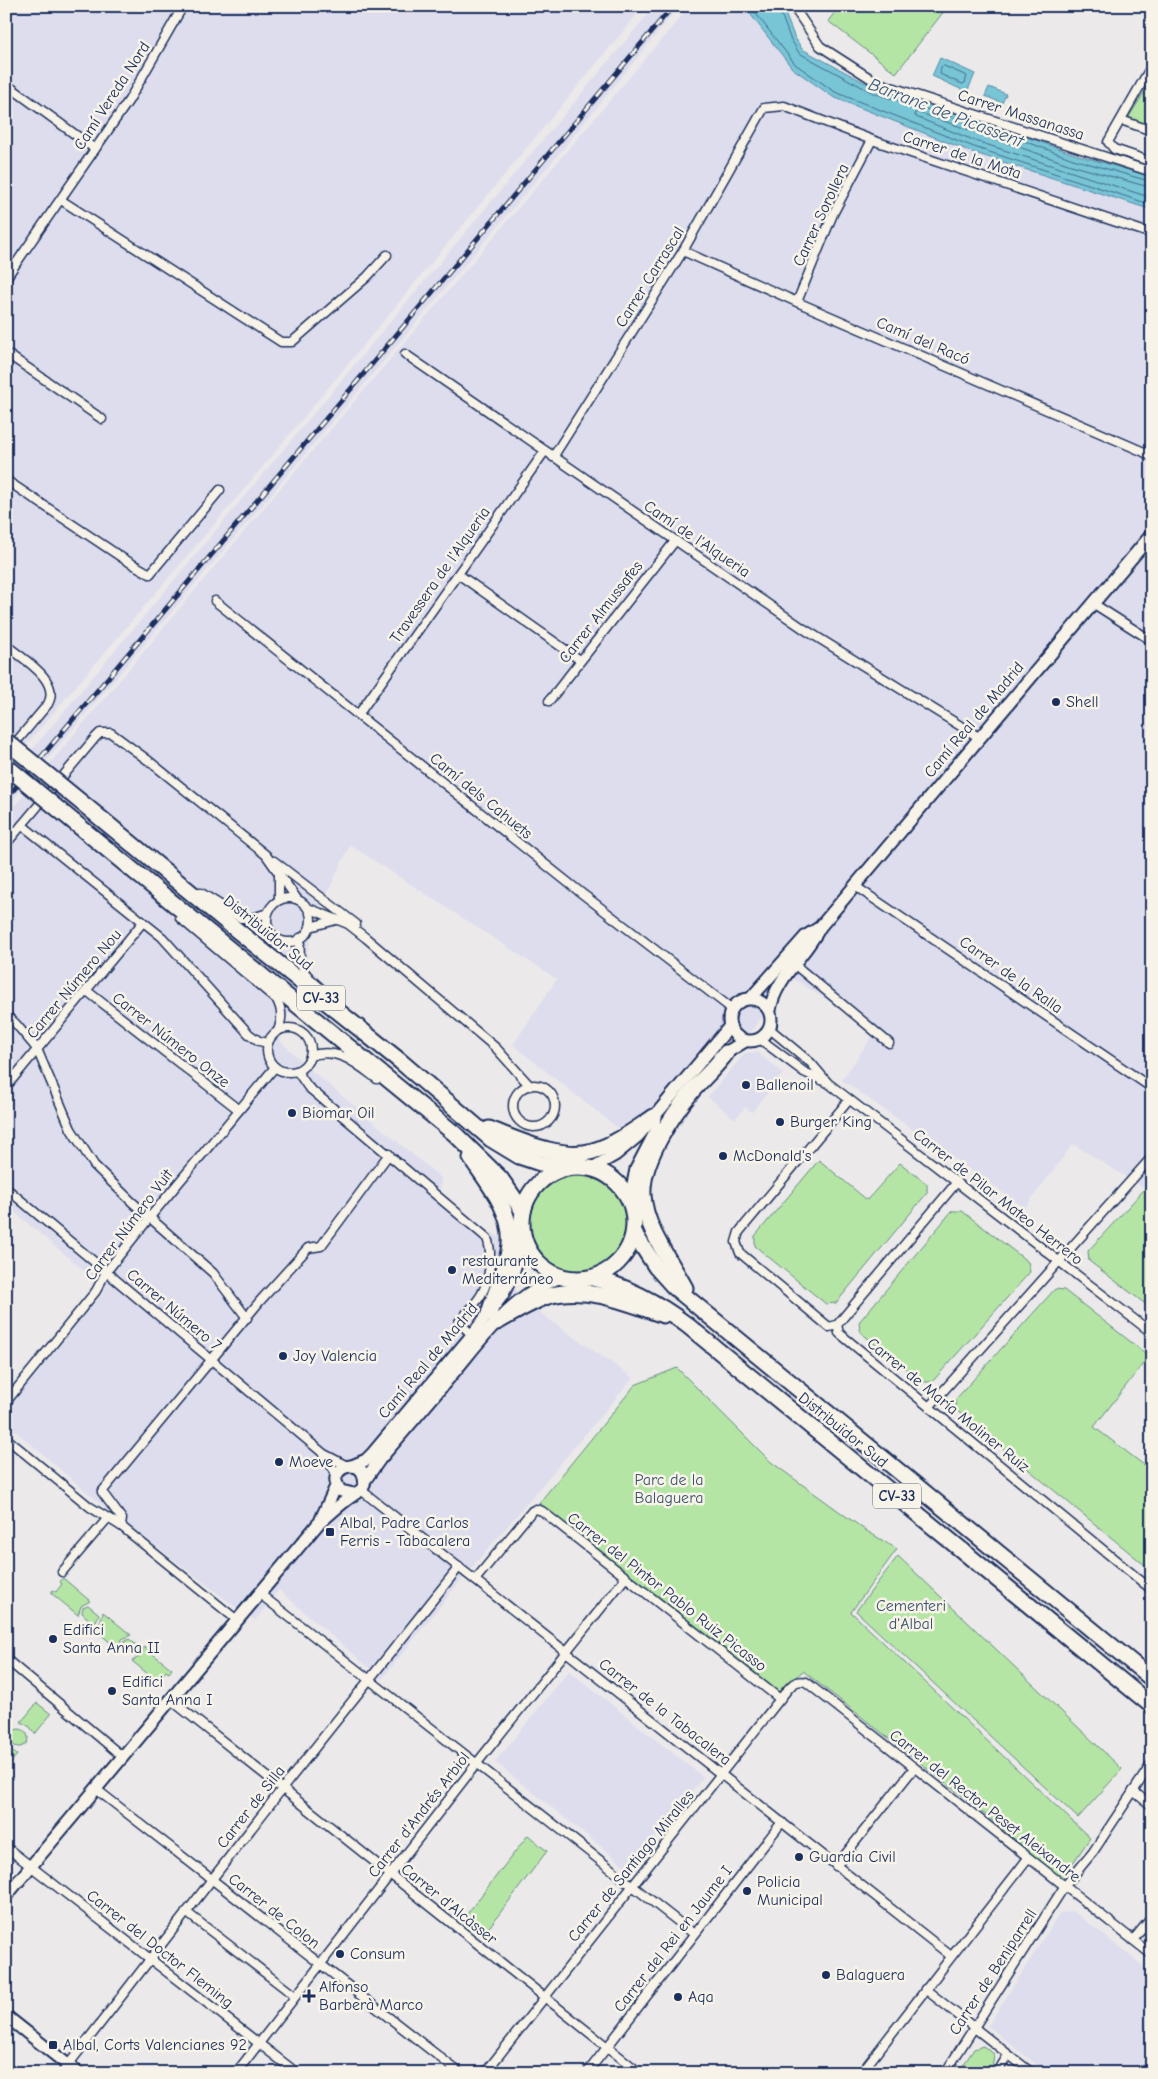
<svg xmlns="http://www.w3.org/2000/svg" width="1158" height="2079" font-family="'Comic Neue',sans-serif">
<rect width="100%" height="100%" fill="#ebe9ea"/>
<filter id="ink" filterUnits="userSpaceOnUse"><feTurbulence type="fractalNoise" baseFrequency=".02" numOctaves="2"/><feDisplacementMap in="SourceGraphic" scale="10" xChannelSelector="R" yChannelSelector="G"/><feConvolveMatrix kernelMatrix="1 2 1 2 8 2 1 2 1" color-interpolation-filters="sRGB"/></filter>
<g filter="url(#ink)">
<g fill="#dddded">
<polygon points="6,6 644,6 241,493 6,768"/>
<polygon points="655,6 679,6 567,144 6,808 6,781"/>
<polygon points="690,6 744,6 792,68 833,97 1152,210 1152,1193 1073,1144 1025,1208 842,1080 876,1031 794,979 663,1137 618,1128 513,1045 557,979 350,845 320,908 280,1041 312,1071 441,1178 440,1192 489,1232 505,1240 497,1273 544,1316 633,1378 457,1585 382,1679 279,1590 255,1620 233,1605 102,1505 6,1423 6,1410 106,1289 6,1205 6,816 258,515"/>
<polygon points="757,1052 783,1073 752,1112 745,1107 735,1119 708,1097 745,1053"/>
<polygon points="569,1671 703,1777 630,1870 495,1762"/>
<polygon points="1073,1911 1152,1973 1151,2073 1047,2073 988,2026 1060,1913"/>
</g>
<g fill="#b4e5a5" stroke="#688a82">
<polygon points="840,6 948,6 896,73 828,21"/>
<polygon points="1152,80 1152,129 1127,120"/>
<polygon points="819,1160 867,1200 900,1163 927,1184 927,1193 836,1303 826,1304 755,1246 755,1236"/>
<circle cx="578" cy="1224" r="48"/>
<polygon points="1152,1181 1152,1309 1089,1261 1088,1251"/>
<polygon points="952,1211 962,1211 1028,1262 1030,1272 932,1382 922,1382 860,1332 859,1322"/>
<polygon points="1055,1289 1064,1290 1149,1356 1094,1427 1152,1471 1152,1571 956,1410 955,1400"/>
<polygon points="677,1368 771,1462 865,1530 897,1549 851,1612 1090,1838 1062,1879 965,1798 803,1671 778,1692 539,1503 635,1385"/>
<polygon points="898,1556 1122,1769 1078,1818 856,1611"/>
<polygon points="63,1578 90,1601 81,1606 78,1615 51,1593 53,1590 56,1592 62,1584 60,1582"/>
<polygon points="88,1605 99,1614 96,1621 92,1622 82,1613 83,1607"/>
<polygon points="103,1612 131,1635 122,1639 119,1650 92,1627 100,1623"/>
<polygon points="129,1639 140,1648 137,1656 133,1656 123,1648 124,1642"/>
<polygon points="144,1647 172,1669 169,1673 166,1671 160,1678 162,1681 160,1684 132,1661 141,1656"/>
<polygon points="37,1703 51,1714 35,1734 30,1727 21,1722"/>
<circle cx="19" cy="1738" r="9"/>
<polygon points="6,1747 17,1755 6,1768"/>
<polygon points="528,1835 547,1851 487,1930 467,1914"/>
<polygon points="983,2046 994,2054 993,2063 987,2073 958,2073 974,2049"/>
</g>
<g fill="#78c5d6" stroke="#5389a6">
<polygon points="744,6 782,6 794,36 802,49 875,88 991,124 1074,154 1152,177 1152,210 972,152 833,97 792,68"/>
<polygon points="940,58 975,74 967,92 932,76"/>
<polygon points="989,87 1006,94 1002,103 985,96"/>
</g>
<g fill="none" stroke-linecap="round" stroke-linejoin="round">
<g stroke="#406b8e" stroke-width="1">
<polyline points="750,6 795,64 835,92 974,147 1152,205"/>
<polyline points="778,6 790,38 799,53 873,93 989,128 1073,159 1152,182"/>
<polygon points="944,66 967,76 965,83 962,84 940,74 941,67"/>
<polyline points="1152,188 1071,165 926,115 917,112 914,114 916,117 976,141 1152,198"/>
</g>
<g stroke="#1b2f5e" stroke-width="11">
<g id="street">
<polyline points="793,6 820,46 876,82 1152,172"/>
<polyline points="1152,65 1108,142 1114,149 1152,162"/>
<polyline points="6,84 95,149"/>
<polyline points="1121,120 1152,131"/>
<polyline points="61,200 281,342 292,342 367,277 387,255"/>
<polyline points="683,251 797,302 1144,452 1152,457"/>
<polyline points="6,278 129,100 183,6"/>
<polyline points="797,302 833,214 872,140"/>
<polyline points="6,353 102,419"/>
<polyline points="405,354 804,629 980,738"/>
<polyline points="553,457 683,251 764,108 784,106 872,140 1152,234"/>
<polyline points="6,480 124,559 150,574 220,490"/>
<polyline points="458,574 580,660"/>
<polyline points="215,601 580,892 732,1009"/>
<polyline points="1094,604 1152,641"/>
<path d="M6,645C23,659 61,680 48,704L6,754"/>
<polyline points="549,701 675,541"/>
<polyline points="358,715 545,451"/>
<polyline points="22,825 162,937 249,1034 259,1041 268,1043"/>
<polyline points="6,844 95,738 100,733 111,733 149,761 266,855 297,899"/>
<polyline points="274,861 356,924"/>
<polyline points="855,886 1152,1088"/>
<polyline points="201,893 241,918 252,918 268,913"/>
<circle cx="289" cy="920" r="22"/>
<polyline points="279,900 279,875"/>
<polyline points="308,908 348,924 366,938 496,1048 530,1086"/>
<path d="M180,918L277,1000C283,1012 282,1019 278,1031"/>
<polyline points="310,927 336,920"/>
<path d="M300,938C298,970 302,972 325,992"/>
<polyline points="795,965 889,1043"/>
<polyline points="87,991 239,1110"/>
<polyline points="6,1015 16,1024 37,1049 71,1129 94,1165 132,1202 213,1273 247,1318"/>
<circle cx="289" cy="1050" r="22"/>
<polyline points="770,1029 811,1063 828,1083 1152,1333"/>
<polyline points="760,1039 804,1072 826,1082"/>
<path d="M310,1056C337,1046 357,1064 377,1079"/>
<path d="M297,1071L308,1087L487,1238C493,1254 490,1280 481,1295C475,1305 466,1313 459,1322L472,1335"/>
<circle cx="534" cy="1106" r="21"/>
<polyline points="6,1087 143,922"/>
<polyline points="6,1188 324,1454 347,1466"/>
<polyline points="837,1325 839,1333 1152,1590"/>
<polyline points="837,1325 829,1327 740,1253 736,1242 739,1232 849,1100"/>
<polyline points="837,1325 957,1182"/>
<polyline points="6,1402 96,1291 106,1272 150,1217 275,1067"/>
<polyline points="929,1407 1152,1157"/>
<polyline points="6,1438 90,1507 121,1526 237,1620"/>
<polyline points="325,1456 337,1475"/>
<polyline points="361,1490 951,1956"/>
<polyline points="121,1526 122,1519 102,1492 260,1301 308,1248 321,1246 389,1154"/>
<polyline points="62,1572 107,1519"/>
<polyline points="475,1580 532,1511 536,1509 542,1511 780,1699"/>
<polyline points="260,1594 694,1934"/>
<polyline points="6,1659 123,1757"/>
<polyline points="171,1700 640,2073"/>
<polyline points="96,1789 460,2073"/>
<polyline points="1133,1791 1152,1806"/>
<polyline points="6,1847 297,2073"/>
<polyline points="836,1866 914,1768"/>
<polyline points="186,1912 295,1996"/>
<polyline points="1133,1940 1152,1917"/>
<polyline points="925,1989 1032,2073"/>
<polyline points="62,2073 282,1789 459,1567"/>
<polyline points="236,2073 477,1763 626,1577"/>
<path d="M485,2073L780,1699C788,1690 793,1678 806,1682L1152,1955"/>
<polyline points="587,2073 782,1822"/>
<polyline points="861,2073 1028,1858"/>
<polyline points="945,2073 1064,1887 1093,1852 1152,1763"/>
<polyline points="997,2073 1008,2055"/>
</g>
</g>
<g stroke="#1b2f5e" stroke-width="15">
<g id="secondary">
<polyline points="751,998 806,936 819,928"/>
<circle cx="750" cy="1020" r="21"/>
<path d="M770,1010C775,979 805,956 820,927L1152,534"/>
<polyline points="719,1057 745,1041"/>
<polyline points="592,1168 615,1155 638,1136 730,1026"/>
<polyline points="630,1199 636,1169 658,1127"/>
<polyline points="352,1466 366,1460 372,1454 472,1335 502,1296 513,1274 523,1237"/>
<path d="M365,1480L380,1459C405,1430 430,1401 454,1372C485,1335 514,1293 561,1277"/>
<polyline points="321,1519 337,1484"/>
<path d="M6,1896L318,1524C329,1515 340,1504 352,1496C355,1493 359,1492 362,1489C364,1486 365,1482 364,1478C361,1454 322,1470 341,1491L354,1494"/>
<polyline points="6,2016 78,2073"/>
</g>
</g>
<g stroke="#1b2f5e" stroke-width="19">
<g id="highway">
<polyline points="87,807 223,919 400,1061 491,1139 519,1156 543,1164 566,1168"/>
<polyline points="74,822 455,1134 500,1178 523,1211"/>
<path d="M489,1129C518,1140 562,1161 593,1151C615,1145 636,1129 654,1117"/>
<path d="M471,1158C488,1183 513,1212 510,1244C508,1268 495,1291 489,1314"/>
<circle cx="578" cy="1223" r="56"/>
<polyline points="634,1233 656,1267 674,1287 1152,1679"/>
<path d="M593,1278C629,1287 658,1303 687,1325L1152,1706"/>
<path d="M685,1288C670,1260 645,1228 643,1195C641,1161 672,1115 693,1090C704,1077 716,1067 726,1053"/>
<path d="M497,1322C512,1314 529,1303 545,1297C583,1284 627,1302 663,1315"/>
</g>
</g>
<use href="#street" stroke="#f7f3e8" stroke-width="8"/>
<use href="#secondary" stroke="#f7f3e8" stroke-width="11"/>
<use href="#highway" stroke="#f7f3e8" stroke-width="15"/>
<g stroke="#1b2f5e" stroke-width="5">
<polyline id="rail" points="6,799 673,6"/>
</g>
<use href="#rail" stroke="#f7f3e8" stroke-width="3" stroke-dasharray="9" stroke-linecap="butt"/>
<g stroke="#1b2f5e" stroke-width="19" stroke-linecap="butt">
<g id="highway-bridge">
<polyline points="6,741 87,807"/>
<polyline points="6,766 74,822"/>
</g>
</g>
<use href="#highway-bridge" stroke="#f7f3e8" stroke-width="15"/>
</g>
</g>
<g fill="#1b2f5e" stroke="#f7f3e8" stroke-width="2">
<circle cx="1056" cy="702" r="5"/>
<circle cx="746" cy="1085" r="5"/>
<circle cx="292" cy="1113" r="5"/>
<circle cx="780" cy="1122" r="5"/>
<circle cx="723" cy="1156" r="5"/>
<circle cx="452" cy="1270" r="5"/>
<circle cx="283" cy="1356" r="5"/>
<circle cx="279" cy="1462" r="5"/>
<rect x="325" y="1527" width="10" height="10" rx="2.5"/>
<circle cx="53" cy="1639" r="5"/>
<circle cx="112" cy="1691" r="5"/>
<circle cx="799" cy="1857" r="5"/>
<circle cx="747" cy="1891" r="5"/>
<circle cx="340" cy="1954" r="5"/>
<circle cx="826" cy="1975" r="5"/>
<path d="M306.5 1988.5h5v5h5v5h-5v5h-5v-5h-5v-5h5z"/>
<circle cx="678" cy="1997" r="5"/>
<rect x="48" y="2040" width="10" height="10" rx="2.5"/>
</g>
<g text-anchor="middle" dominant-baseline="central" stroke-width="5" stroke-linejoin="round" paint-order="stroke">
<g fill="#f7f3e8" stroke="#5d6a87" stroke-width="1">
<rect x="297" y="985.5" width="48" height="25" rx="4"/>
<rect x="873" y="1483.5" width="48" height="25" rx="4"/>
</g>
<g font-size="15" font-weight="bold" fill="#1b2f5e">
<text x="321" y="998">CV-33</text>
<text x="897" y="1496">CV-33</text>
</g>
<g font-size="16" fill="#1b2f5e" stroke="#f7f3e8">
<text transform="translate(112 96) rotate(-57)">Camí Vereda Nord</text>
<text transform="translate(1021 115) rotate(18)">Carrer Massanassa</text>
<text transform="translate(962 155) rotate(18)">Carrer de la Mota</text>
<text transform="translate(821 215) rotate(-65)">Carrer Sorollera</text>
<text transform="translate(650 277) rotate(-58)">Carrer Carrascal</text>
<text transform="translate(923 341) rotate(23)">Camí del Racó</text>
<text transform="translate(697 539) rotate(34)">Camí de l'Alqueria</text>
<text transform="translate(440 575) rotate(-55)">Travessera de l'Alqueria</text>
<text transform="translate(601 612) rotate(-52)">Carrer Almussafes</text>
<text transform="translate(974 720) rotate(-50)">Camí Real de Madrid</text>
<text transform="translate(481 796) rotate(39)">Camí dels Cahuets</text>
<text transform="translate(268 933) rotate(39)">Distribuïdor Sud</text>
<text transform="translate(1011 975) rotate(35)">Carrer de la Ralla</text>
<text transform="translate(74 984) rotate(-50)">Carrer Número Nou</text>
<text transform="translate(171 1040) rotate(38)">Carrer Número Onze</text>
<text transform="translate(998 1197) rotate(38)">Carrer de Pilar Mateo Herrero</text>
<text transform="translate(129 1225) rotate(-53)">Carrer Número Vuit</text>
<text transform="translate(174 1310) rotate(40)">Carrer Número 7</text>
<text transform="translate(428 1361) rotate(-50)">Camí Real de Madrid</text>
<text transform="translate(948 1405) rotate(39)">Carrer de María Moliner Ruiz</text>
<text transform="translate(843 1430) rotate(39)">Distribuïdor Sud</text>
<text transform="translate(667 1592) rotate(38)">Carrer del Pintor Pablo Ruiz Picasso</text>
<text transform="translate(665 1712) rotate(38)">Carrer de la Tabacalera</text>
<text transform="translate(985 1806) rotate(38)">Carrer del Rector Peset Aleixandre</text>
<text transform="translate(251 1807) rotate(-52)">Carrer de Silla</text>
<text transform="translate(419 1815) rotate(-52)">Carrer d'Andrés Arbiol</text>
<text transform="translate(631 1866) rotate(-51)">Carrer de Santiago Miralles</text>
<text transform="translate(449 1904) rotate(39)">Carrer d'Alcàsser</text>
<text transform="translate(274 1911) rotate(38)">Carrer de Colon</text>
<text transform="translate(673 1939) rotate(-52)">Carrer del Rei en Jaume I</text>
<text transform="translate(160 1949) rotate(38)">Carrer del Doctor Fleming</text>
<text transform="translate(993 1972) rotate(-57)">Carrer de Beniparrell</text>
</g>
<g font-size="16" fill="#1b2f5e" stroke="#f7f3e8" text-anchor="start">
<text x="1066" y="702">Shell</text>
<text x="756" y="1085">Ballenoil</text>
<text x="302" y="1113">Biomar Oil</text>
<text x="790" y="1122">Burger King</text>
<text x="733" y="1156">McDonald's</text>
<text x="462" y="1261">restaurante<tspan x="462" dy="18">Mediterráneo</tspan></text>
<text x="293" y="1356">Joy Valencia</text>
<text x="289" y="1462">Moeve</text>
<text x="340" y="1523">Albal, Padre Carlos<tspan x="340" dy="18">Ferris - Tabacalera</tspan></text>
<text x="63" y="1630">Edifici<tspan x="63" dy="18">Santa Anna II</tspan></text>
<text x="122" y="1682">Edifici<tspan x="122" dy="18">Santa Anna I</tspan></text>
<text x="809" y="1857">Guardia Civil</text>
<text x="757" y="1882">Policia<tspan x="757" dy="18">Municipal</tspan></text>
<text x="350" y="1954">Consum</text>
<text x="836" y="1975">Balaguera</text>
<text x="319" y="1987">Alfonso<tspan x="319" dy="18">Barberà Marco</tspan></text>
<text x="688" y="1997">Aqa</text>
<text x="63" y="2045">Albal, Corts Valencianes 92</text>
</g>
<g font-size="16" fill="#3a536c" stroke="#f7f3e8">
<text x="669" y="1480">Parc de la<tspan x="669" dy="18">Balaguera</tspan></text>
<text x="911" y="1606">Cementeri<tspan x="911" dy="18">d'Albal</tspan></text>
</g>
<g font-size="18" font-style="italic" fill="#32547c" stroke="#f7f3e8">
<text transform="translate(946 113) rotate(21)">Barranc de Picassent</text>
</g>
</g>
<rect width="1158" height="2079" fill="none" stroke="#f7f3e8" stroke-width="25"/>
<rect x="12" y="12" width="1133" height="2054" fill="none" stroke="#1b2f5e" stroke-width="2" filter="url(#ink)"/>
</svg>
